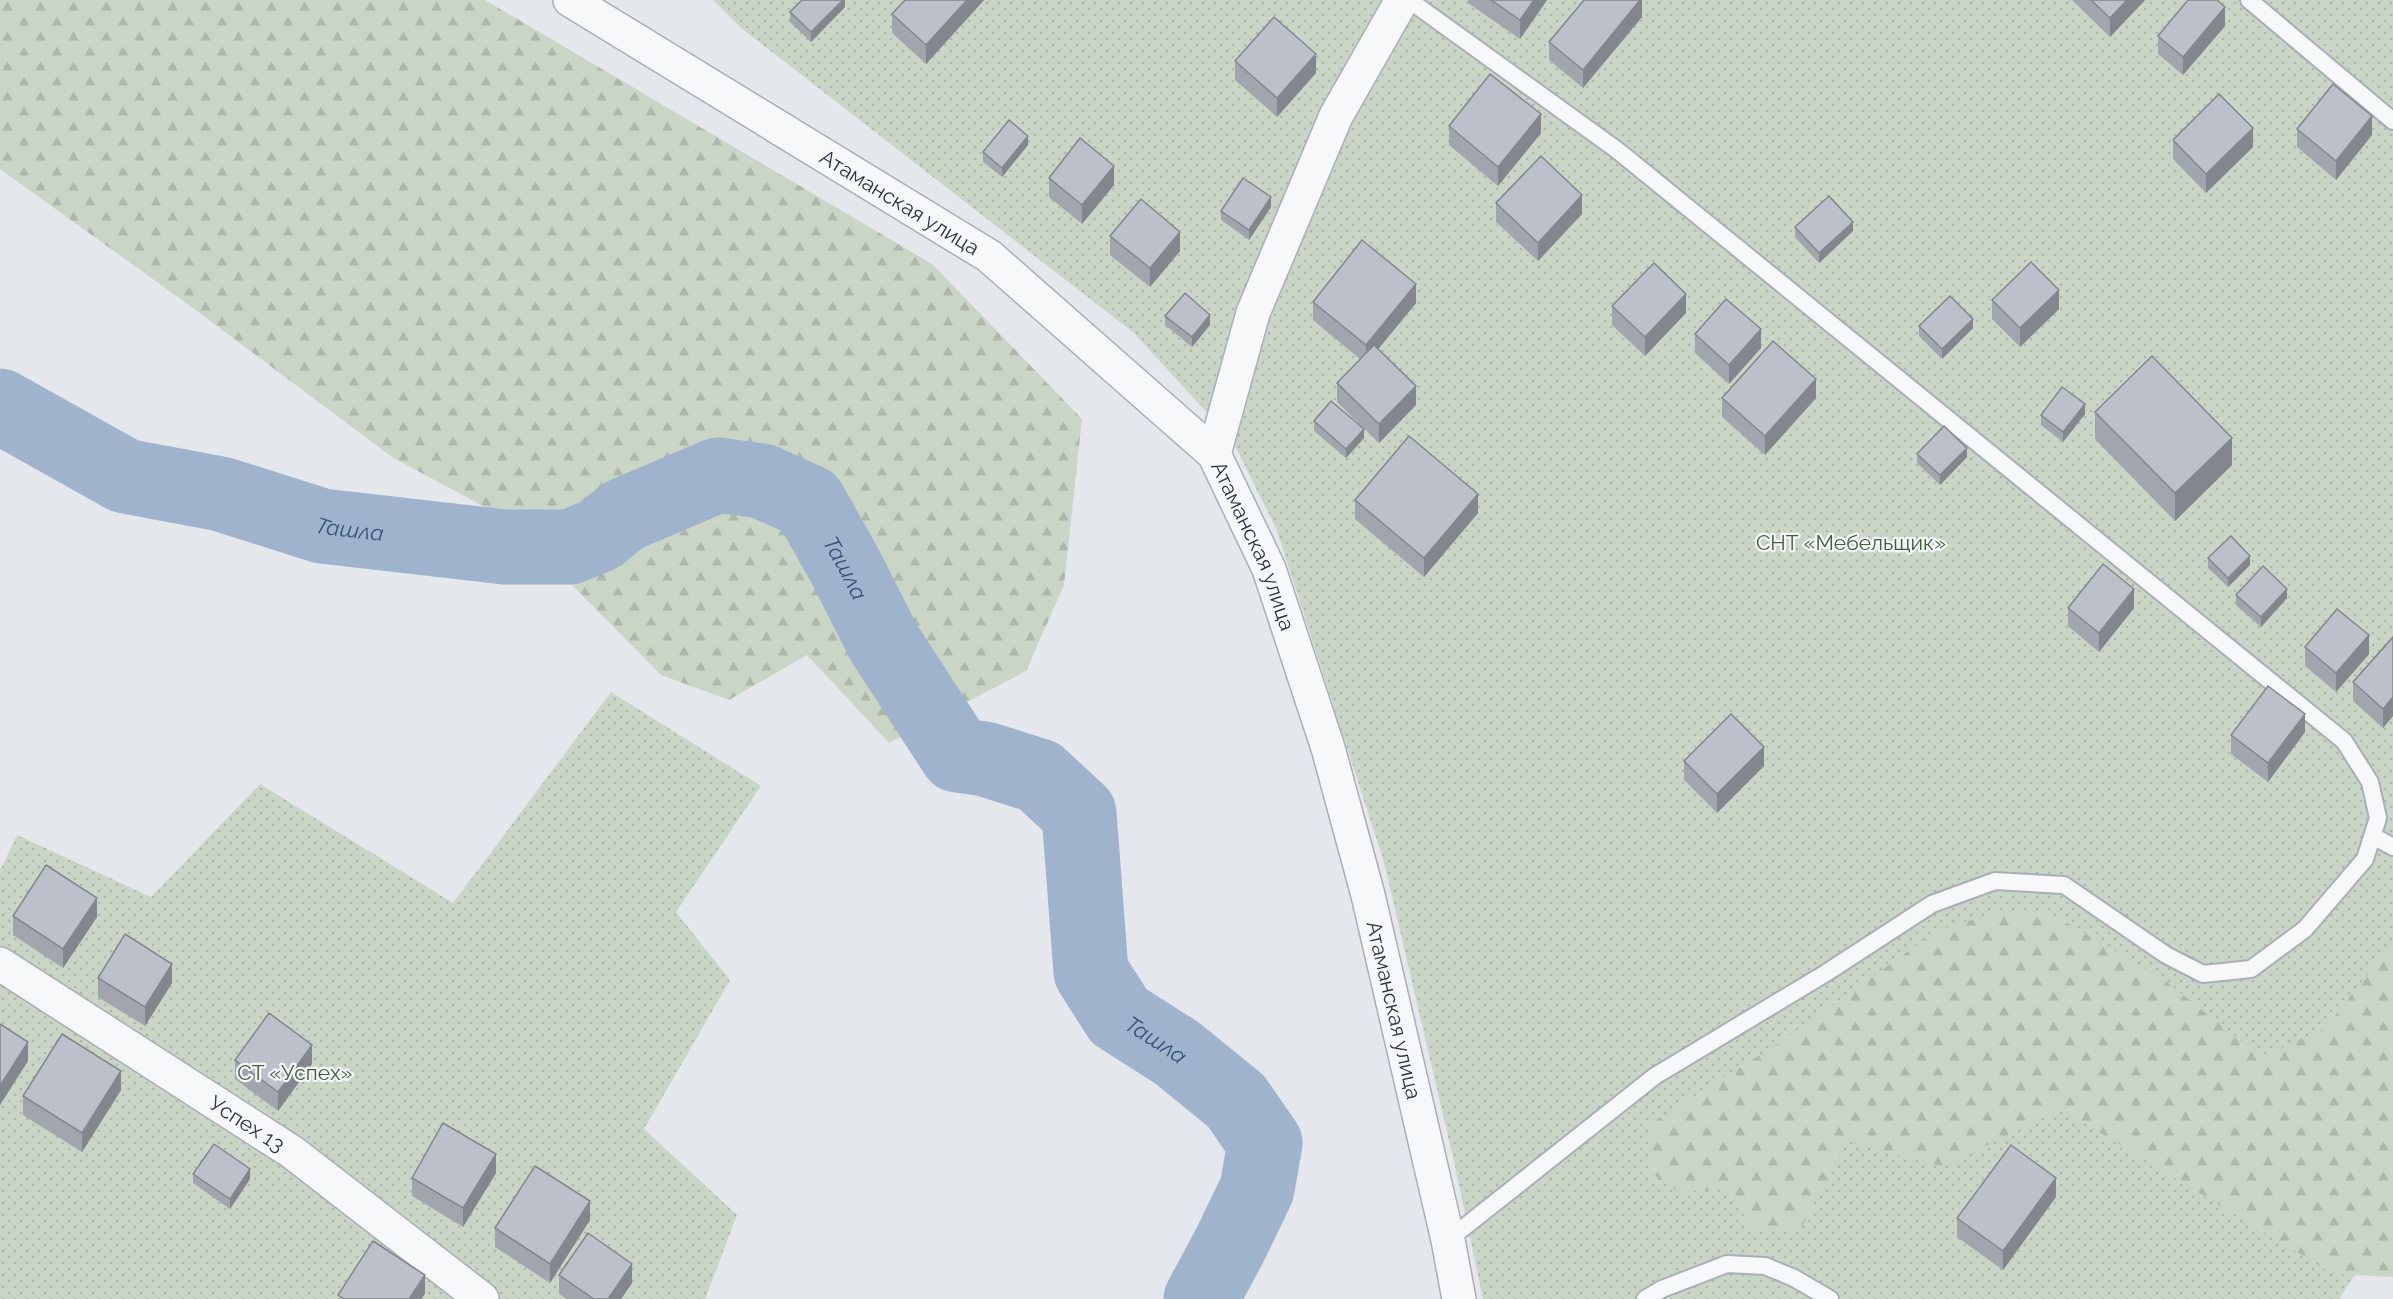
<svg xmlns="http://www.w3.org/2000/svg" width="2393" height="1299" font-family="Raleway,sans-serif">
<defs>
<pattern id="grass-dots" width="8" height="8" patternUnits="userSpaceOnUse" patternTransform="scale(1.5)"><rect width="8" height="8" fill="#c9d6c5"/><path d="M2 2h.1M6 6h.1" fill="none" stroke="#adb8ab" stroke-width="1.8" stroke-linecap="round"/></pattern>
<pattern id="forest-firs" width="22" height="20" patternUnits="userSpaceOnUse" patternTransform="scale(1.5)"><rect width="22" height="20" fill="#c9d6c5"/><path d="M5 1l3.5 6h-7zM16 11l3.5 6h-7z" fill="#adb8ab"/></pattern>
</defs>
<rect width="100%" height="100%" fill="#e4e7ec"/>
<g fill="url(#grass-dots)">
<polygon points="713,0 2393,0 2393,1218 2339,1299 1483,1299 1455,1166 1384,862 1276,528 1232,440 1134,333 741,28"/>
<polygon points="611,692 761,786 676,912 730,980 644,1129 737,1215 705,1299 0,1299 0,870 17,835 151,897 260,784 453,903"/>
</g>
<g fill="url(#forest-firs)">
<polygon points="0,0 485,0 932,264 1082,419 1064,585 1026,671 889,743 807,655 729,700 661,675 507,519 392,457 193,308 0,169"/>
<polygon points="1995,913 2052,914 2163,979 2262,1057 2325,1028 2393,943 2393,1277 2333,1274 2061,1109 1943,1167 1847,1141 1801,1228 1755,1231 1725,1189 1678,1192 1650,1172 1649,1125 1782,1041 1938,930"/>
</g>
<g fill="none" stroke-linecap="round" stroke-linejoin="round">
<path stroke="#9fb4cc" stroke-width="75" id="s1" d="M0,406L125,476L221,494L322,526L505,547H570L599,535L624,515L718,475L762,481L809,502L845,566L884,643L957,755L985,759L1039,776L1079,813L1091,972L1119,1016L1177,1053L1236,1101L1265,1143L1257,1189L1230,1245L1201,1299"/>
<g stroke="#a9aeb7" stroke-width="20">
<g id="service">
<polyline points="1409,0 1617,150 2344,741 2370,782 2378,818 2365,859 2305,929 2251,969 2203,974 2166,955 2064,885 1995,881 1932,904 1826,973 1655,1076 1448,1240"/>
<polyline points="2249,0 2393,121"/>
<polyline points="2373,836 2393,847"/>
<polyline points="1645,1299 1662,1289 1727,1264 1765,1266 1794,1278 1830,1299"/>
</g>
</g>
<g stroke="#a9aeb7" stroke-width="36">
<g id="minor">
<path id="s2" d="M570,0L989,256L1214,454L1269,569L1328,748L1368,895L1448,1240L1459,1299"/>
<polyline points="1214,454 1253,313 1336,116 1402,0"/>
<path id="s3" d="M0,964L292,1152L482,1299"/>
</g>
</g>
<use href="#service" stroke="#f7f8fa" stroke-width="16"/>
<use href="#minor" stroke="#f7f8fa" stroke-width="33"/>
</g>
<g fill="#a1a5ae">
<polygon points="845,0 845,7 811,42 790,22 790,12"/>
<polygon points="905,0 984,0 926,64 892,33 892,14"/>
<polygon points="1468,0 1547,0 1520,39 1468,3"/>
<polygon points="1642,0 1642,17 1583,88 1549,60 1549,42"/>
<polygon points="2072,0 2145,0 2110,37"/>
<polygon points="2225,26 2183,75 2158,54 2158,36"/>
<polygon points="1235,61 1316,73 1277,117 1235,80"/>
<polygon points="1449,126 1541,133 1498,186 1449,145"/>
<polygon points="2297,129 2372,135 2336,180 2297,147"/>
<polygon points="2173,140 2253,147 2206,193 2173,159"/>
<polygon points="1028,145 1002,177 983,162 983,152"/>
<polygon points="1049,178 1114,185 1082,224 1049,197"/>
<polygon points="1496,203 1582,214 1538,261 1496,222"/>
<polygon points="1271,207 1249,240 1221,220 1221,211"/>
<polygon points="1795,227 1853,231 1819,263 1795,237"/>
<polygon points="1110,236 1180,251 1150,287 1110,255"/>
<polygon points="1992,300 2059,309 2020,347 1992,319"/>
<polygon points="1313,302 1416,303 1378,349 1416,405 1379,443 1337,402 1337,383 1360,359 1313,320"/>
<polygon points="1612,306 1686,313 1645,356 1612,325"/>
<polygon points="1165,316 1210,325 1192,347 1165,325"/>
<polygon points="1919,326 1973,328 1942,359 1919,336"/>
<polygon points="1695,334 1761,348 1729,384 1695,353"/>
<polygon points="1722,398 1816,398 1765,455 1722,417"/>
<polygon points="2095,412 2232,465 2175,521 2095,439"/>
<polygon points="2085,414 2063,442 2041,425 2041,415"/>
<polygon points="1314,421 1364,438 1346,458 1314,431"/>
<polygon points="1917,454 1967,457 1940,485 1917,463"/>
<polygon points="1355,500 1478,513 1424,577 1355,519"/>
<polygon points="2208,558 2250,565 2228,587 2208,568"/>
<polygon points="2236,595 2287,598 2261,627 2236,605"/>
<polygon points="2068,608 2134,608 2099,652 2068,626"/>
<polygon points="2393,637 2393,716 2383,728 2353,701 2353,682"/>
<polygon points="2305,647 2369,654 2336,692 2305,666"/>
<polygon points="2305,732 2268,782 2231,754 2231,735"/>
<polygon points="1684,761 1764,766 1717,813 1684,780"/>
<polygon points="13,916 97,917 63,968 13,935"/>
<polygon points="98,978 172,983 145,1026 98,997"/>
<polygon points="235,1060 312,1064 278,1111 235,1079"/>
<polygon points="121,1090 82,1152 23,1115 23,1096"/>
<polygon points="496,1173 463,1227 412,1196 412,1178"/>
<polygon points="193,1174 250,1179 230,1209 193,1183"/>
<polygon points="2056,1197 2003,1270 1957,1237 1957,1218"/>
<polygon points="590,1220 550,1283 495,1247 495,1228"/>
<polygon points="559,1275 632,1283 621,1299 567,1299 559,1294"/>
</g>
<g fill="#83868d">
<polygon points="843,0 845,0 845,7 811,42 811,32"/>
<polygon points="967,0 984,0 926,64 926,45"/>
<polygon points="1534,0 1547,0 1520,39 1520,20"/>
<polygon points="1640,0 1642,0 1642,17 1583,88 1583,70"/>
<polygon points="2127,0 2145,0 2110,37 2110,18"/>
<polygon points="2225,7 2225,26 2183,75 2183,57"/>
<polygon points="1316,54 1316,73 1277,117 1277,98"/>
<polygon points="1541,114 1541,133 1498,186 1498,167"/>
<polygon points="2372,116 2372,135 2336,180 2336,161"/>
<polygon points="2253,128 2253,147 2206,193 2206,174"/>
<polygon points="1028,136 1028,145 1002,177 1002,168"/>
<polygon points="1114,166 1114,185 1082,224 1082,205"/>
<polygon points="1582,195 1582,214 1538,261 1538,243"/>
<polygon points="1271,197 1271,207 1249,240 1249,230"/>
<polygon points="1853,222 1853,231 1819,263 1819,253"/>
<polygon points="1180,232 1180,251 1150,287 1150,268"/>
<polygon points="1416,284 1416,303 1366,364 1366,345"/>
<polygon points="2059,290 2059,309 2020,347 2020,328"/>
<polygon points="1686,294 1686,313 1645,356 1645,337"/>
<polygon points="1210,315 1210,325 1192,347 1192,337"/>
<polygon points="1973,319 1973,328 1942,359 1942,349"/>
<polygon points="1761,329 1761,348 1729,384 1729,365"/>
<polygon points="1816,379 1816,398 1765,455 1765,436"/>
<polygon points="1416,386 1416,405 1379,443 1379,424"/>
<polygon points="2085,404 2085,414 2063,442 2063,432"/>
<polygon points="1364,429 1364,438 1346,458 1346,449"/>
<polygon points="2232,438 2232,465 2175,521 2175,493"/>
<polygon points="1967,448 1967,457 1940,485 1940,475"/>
<polygon points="1478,494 1478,513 1424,577 1424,558"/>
<polygon points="2250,556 2250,565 2228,587 2228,578"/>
<polygon points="2134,589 2134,608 2099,652 2099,633"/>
<polygon points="2287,589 2287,598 2261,627 2261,617"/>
<polygon points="2369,635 2369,654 2336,692 2336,673"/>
<polygon points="2393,697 2393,716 2383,728 2383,709"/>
<polygon points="2305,714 2305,732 2268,782 2268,763"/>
<polygon points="1764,747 1764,766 1717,813 1717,794"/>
<polygon points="97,898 97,917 63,968 63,949"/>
<polygon points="172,964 172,983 145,1026 145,1007"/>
<polygon points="28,1042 28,1061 0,1105 0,1086"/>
<polygon points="312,1045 312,1064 278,1111 278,1092"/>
<polygon points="121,1071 121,1090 82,1152 82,1133"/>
<polygon points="496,1154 496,1173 463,1227 463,1208"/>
<polygon points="250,1169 250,1179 230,1209 230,1199"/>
<polygon points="2056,1178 2056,1197 2003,1270 2003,1251"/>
<polygon points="590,1201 590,1220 550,1283 550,1264"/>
<polygon points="632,1264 632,1283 621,1299 608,1299"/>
<polygon points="425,1275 425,1294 421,1299 409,1299"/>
</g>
<g fill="#bbc0ca" stroke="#83868d" stroke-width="1.5">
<polygon points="802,0 843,0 811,32 790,12"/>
<polygon points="905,0 967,0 926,45 892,14"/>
<polygon points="1491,0 1534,0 1520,20"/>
<polygon points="1584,0 1640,0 1583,70 1549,42"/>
<polygon points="2091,0 2127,0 2110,18"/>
<polygon points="2188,0 2217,0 2225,7 2183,57 2158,36"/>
<polygon points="1274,17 1316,54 1277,98 1235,61"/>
<polygon points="1490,74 1541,114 1498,167 1449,126"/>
<polygon points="2333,84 2372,116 2336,161 2297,129"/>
<polygon points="2219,94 2253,128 2206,174 2173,140"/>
<polygon points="1009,120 1028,136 1002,168 983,152"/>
<polygon points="1080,138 1114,166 1082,205 1049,178"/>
<polygon points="1541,156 1582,195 1538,243 1496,203"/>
<polygon points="1243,178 1271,197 1249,230 1221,211"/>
<polygon points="1829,196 1853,222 1819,253 1795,227"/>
<polygon points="1141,199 1180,232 1150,268 1110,236"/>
<polygon points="1362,240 1416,284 1366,345 1313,302"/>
<polygon points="2031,262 2059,290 2020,328 1992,300"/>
<polygon points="1654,263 1686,294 1645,337 1612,306"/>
<polygon points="1185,293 1210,315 1192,337 1165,316"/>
<polygon points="1950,296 1973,319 1942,349 1919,326"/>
<polygon points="1726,299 1761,329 1729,365 1695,334"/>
<polygon points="1773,341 1816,379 1765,436 1722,398"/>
<polygon points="1374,345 1416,386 1379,424 1337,383"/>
<polygon points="2152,356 2232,438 2175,493 2095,412"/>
<polygon points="2062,387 2085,404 2063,432 2041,415"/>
<polygon points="1331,401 1364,429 1346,449 1314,421"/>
<polygon points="1944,426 1967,448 1940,475 1917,454"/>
<polygon points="1409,436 1478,494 1424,558 1355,500"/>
<polygon points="2231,536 2250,556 2228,578 2208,558"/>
<polygon points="2103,564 2134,589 2099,633 2068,608"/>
<polygon points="2263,566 2287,589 2261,617 2236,595"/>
<polygon points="2337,609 2369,635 2336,673 2305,647"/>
<polygon points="2393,637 2393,697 2383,709 2353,682"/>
<polygon points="2268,686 2305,714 2268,763 2231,735"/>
<polygon points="1731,714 1764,747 1717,794 1684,761"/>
<polygon points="46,865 97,898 63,949 13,916"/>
<polygon points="125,934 172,964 145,1007 98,978"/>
<polygon points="269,1013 312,1045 278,1092 235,1060"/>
<polygon points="0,1024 28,1042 0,1086"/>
<polygon points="62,1034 121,1071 82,1133 23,1096"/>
<polygon points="443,1123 496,1154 463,1208 412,1178"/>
<polygon points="214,1144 250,1169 230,1199 193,1174"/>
<polygon points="2011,1145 2056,1178 2003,1251 1957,1218"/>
<polygon points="535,1166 590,1201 550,1264 495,1228"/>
<polygon points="588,1233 632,1264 608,1299 594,1299 559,1275"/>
<polygon points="373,1241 425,1275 409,1299 344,1299 338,1295"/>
</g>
<g text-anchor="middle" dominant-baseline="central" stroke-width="4.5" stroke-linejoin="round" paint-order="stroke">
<g font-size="21" fill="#2b3445" stroke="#f4f6f9">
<text stroke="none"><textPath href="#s2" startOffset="387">Атаманская улица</textPath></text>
<text stroke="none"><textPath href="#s2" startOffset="891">Атаманская улица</textPath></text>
<text stroke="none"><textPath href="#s2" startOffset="1377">Атаманская улица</textPath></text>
<text stroke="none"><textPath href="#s3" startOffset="294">Успех 13</textPath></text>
</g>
<g font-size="21" fill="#3f6138" stroke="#f4f6f9">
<text x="1851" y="542">СНТ «Мебельщик»</text>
<text x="295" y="1072">СТ «Успех»</text>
</g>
<g font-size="22" font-style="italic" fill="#34527a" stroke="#f4f6f9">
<text stroke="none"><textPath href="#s1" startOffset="375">Ташла</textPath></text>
<text stroke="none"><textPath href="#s1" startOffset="933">Ташла</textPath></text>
<text stroke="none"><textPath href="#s1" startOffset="1546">Ташла</textPath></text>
</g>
</g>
</svg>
